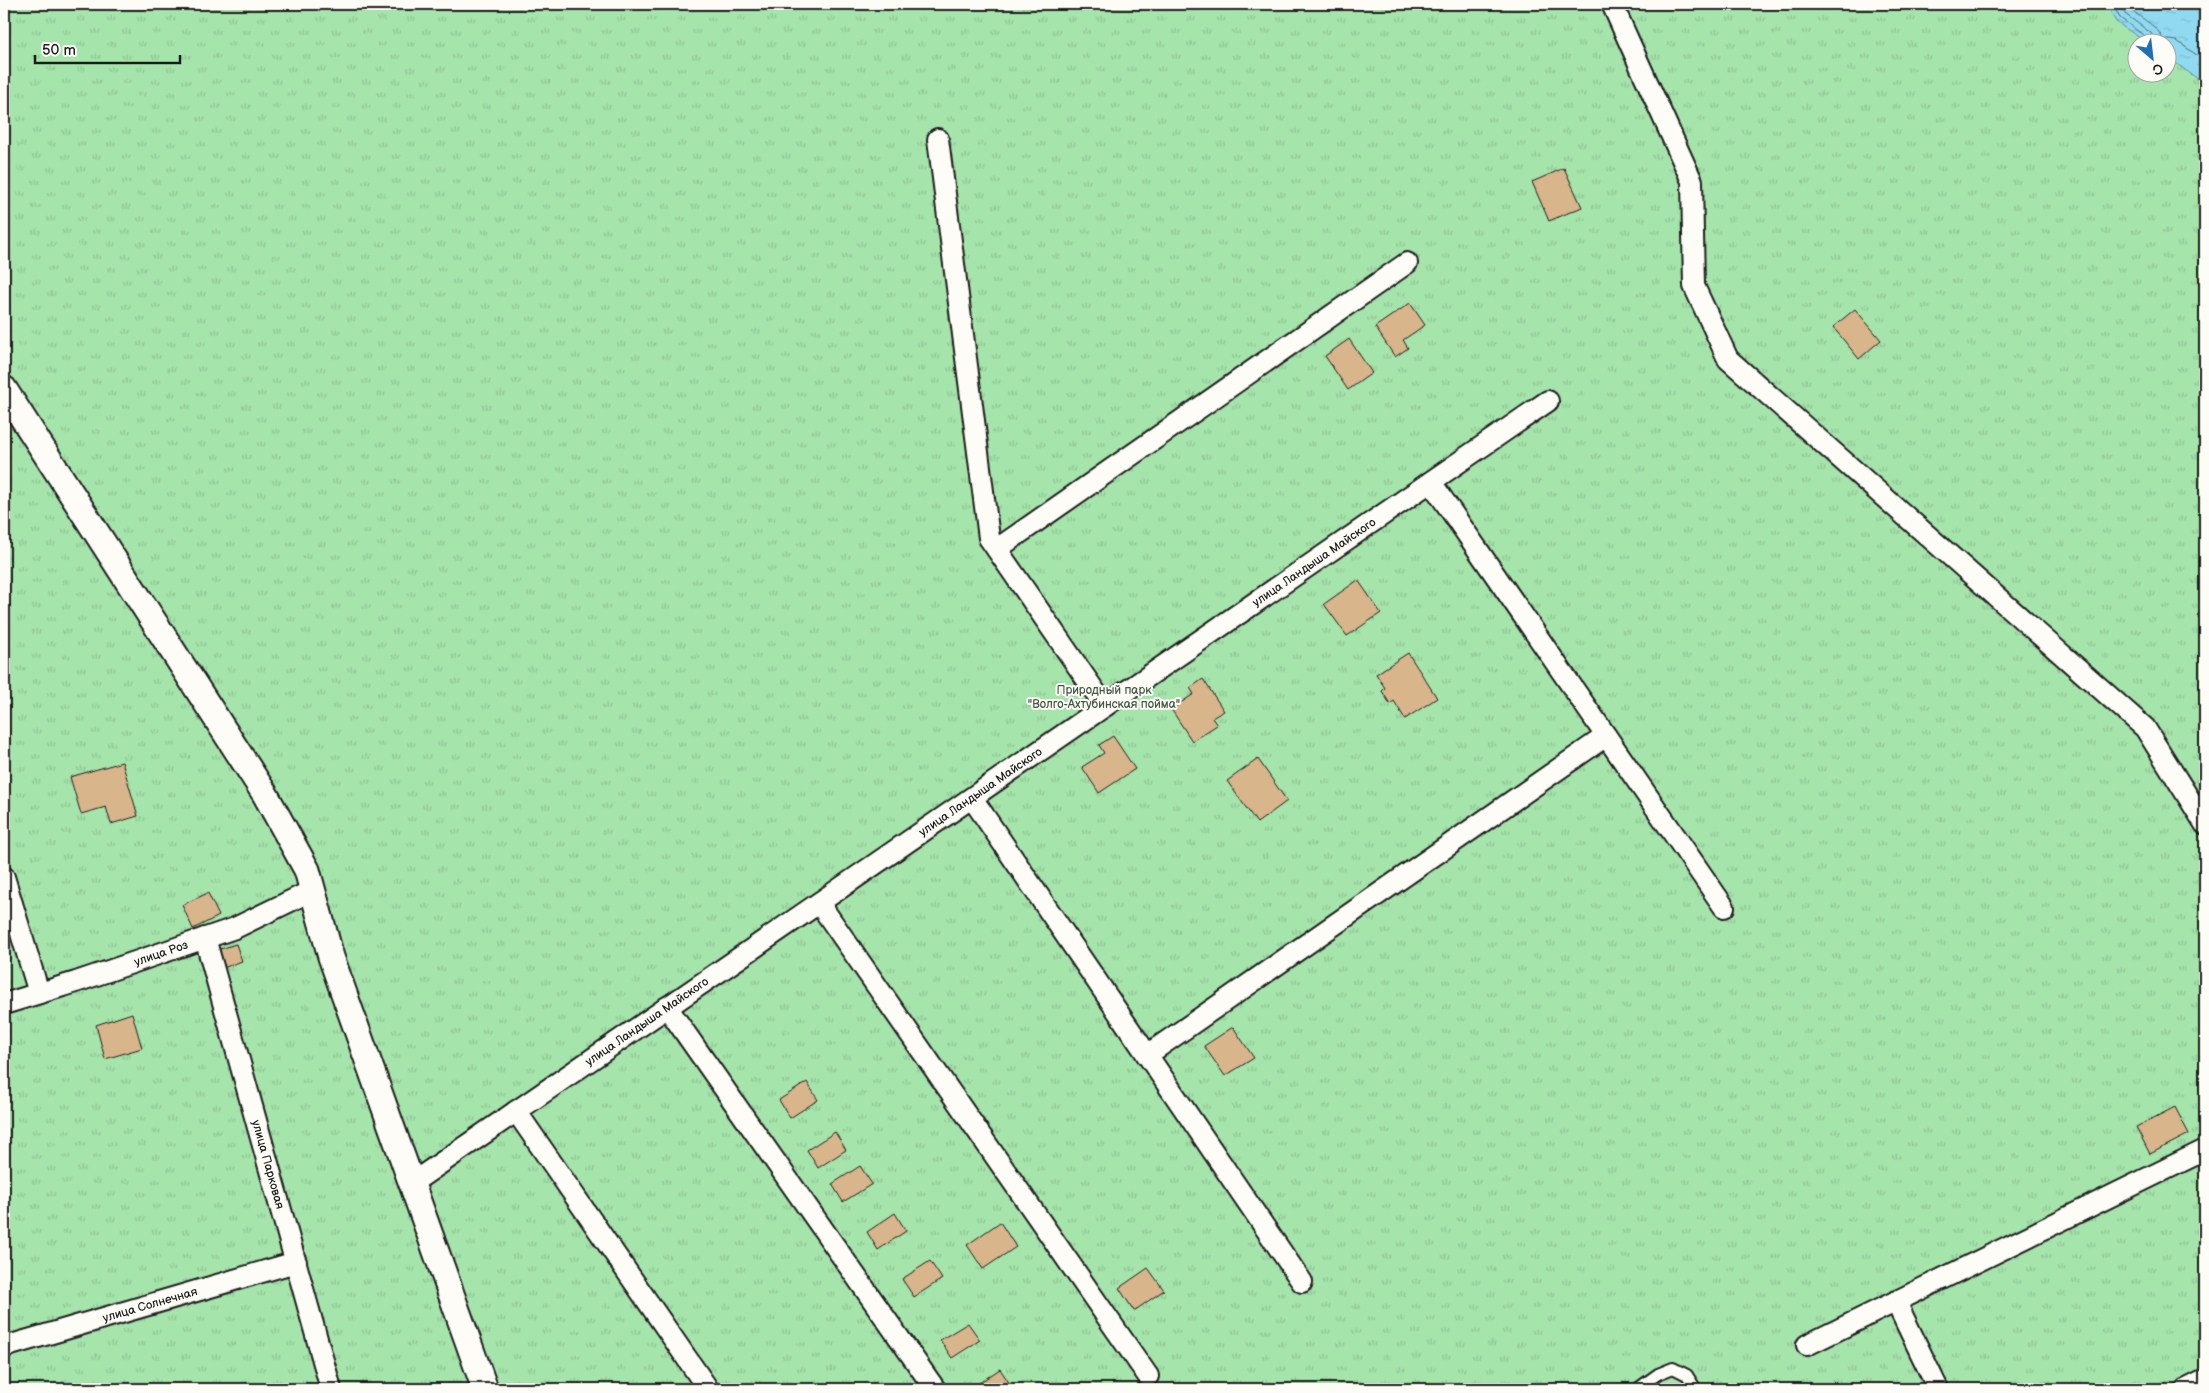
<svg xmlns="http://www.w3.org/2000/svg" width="2209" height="1393" font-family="'Balsamiq Sans',sans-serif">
<defs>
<pattern id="park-tufts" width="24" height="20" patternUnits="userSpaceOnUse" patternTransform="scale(1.25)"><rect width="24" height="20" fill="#a5e4ab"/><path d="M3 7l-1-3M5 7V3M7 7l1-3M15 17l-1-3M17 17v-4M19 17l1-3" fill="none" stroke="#8dc393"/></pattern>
<pattern id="water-ripples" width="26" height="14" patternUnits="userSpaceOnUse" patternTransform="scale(1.25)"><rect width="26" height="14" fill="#90daf1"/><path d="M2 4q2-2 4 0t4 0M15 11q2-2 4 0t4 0" fill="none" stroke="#7cbace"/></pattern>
</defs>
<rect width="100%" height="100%" fill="#fdfcf7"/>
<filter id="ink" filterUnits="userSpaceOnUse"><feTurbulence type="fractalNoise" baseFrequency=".02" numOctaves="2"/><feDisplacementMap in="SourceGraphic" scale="10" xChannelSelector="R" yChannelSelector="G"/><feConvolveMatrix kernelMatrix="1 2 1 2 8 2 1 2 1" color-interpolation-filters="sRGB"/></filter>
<g filter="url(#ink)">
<path fill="url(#park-tufts)" stroke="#608064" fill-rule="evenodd" d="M4,4H2205V1389H4ZM2136,42H2166V72H2136Z"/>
<polygon fill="url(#water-ripples)" stroke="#628e9c" points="2107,4 2205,4 2205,84 2167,57 2166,42 2146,42 2116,22"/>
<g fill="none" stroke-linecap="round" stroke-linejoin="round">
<g stroke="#4a6871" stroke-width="1">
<polyline points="2112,4 2120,18 2146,37 2148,42"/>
<polyline points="2119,4 2125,14 2151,33 2154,42"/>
<path d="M2128,4C2136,19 2155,21 2163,39L2177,41L2205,61"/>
</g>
</g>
<g fill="#d8b58a" stroke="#1c1c1c">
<polygon points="1564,168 1582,207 1549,221 1532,182"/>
<polygon points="1410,303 1425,325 1403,340 1408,348 1395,357 1375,327"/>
<polygon points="1855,309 1881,340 1859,359 1833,327"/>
<polygon points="1349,339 1372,373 1348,390 1325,356"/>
<polygon points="1358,580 1381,613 1347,636 1324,604"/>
<polygon points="2205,610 2205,626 2197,615"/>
<polygon points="1408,653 1437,698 1405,719 1394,701 1390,704 1382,691 1385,688 1376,674"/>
<polygon points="1203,679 1224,711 1212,718 1217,725 1192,741 1171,709 1194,694 1190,688"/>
<polygon points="1113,736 1135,769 1099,793 1082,767 1104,753 1099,745"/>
<polygon points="1258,759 1287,801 1257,823 1227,781"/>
<polygon points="122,762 138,816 111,824 106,807 81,814 70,777"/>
<polygon points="208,893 219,916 193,929 182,905"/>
<polygon points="236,944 242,961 223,968 217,950"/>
<polygon points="132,1013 142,1048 105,1059 96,1025"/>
<polygon points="1233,1027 1254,1058 1225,1076 1204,1046"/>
<polygon points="807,1082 818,1100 790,1118 779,1100"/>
<polygon points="2175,1107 2189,1134 2150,1154 2136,1127"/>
<polygon points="835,1132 846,1150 818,1168 807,1150"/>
<polygon points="860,1166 872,1184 843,1202 832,1184"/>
<polygon points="895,1213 906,1231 878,1250 867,1232"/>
<polygon points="1000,1222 1016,1247 983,1269 967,1245"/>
<polygon points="930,1261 942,1279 914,1297 902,1279"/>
<polygon points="1148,1268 1164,1290 1134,1311 1119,1288"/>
<polygon points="968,1323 980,1340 952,1358 940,1340"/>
<polygon points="1000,1369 1012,1387 1008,1389 974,1389 973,1387"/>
</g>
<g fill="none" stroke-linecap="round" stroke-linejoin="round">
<g stroke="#1c1c1c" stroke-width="14">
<polyline id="service" points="1637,1389 1658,1374 1673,1368 1687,1375 1696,1389"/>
</g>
<g stroke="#1c1c1c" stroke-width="24">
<g id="minor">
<polyline points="1612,4 1692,181 1694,286 1728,359 2145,728 2205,824"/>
<polyline points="938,139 989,538 1105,706"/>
<polyline points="1431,482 1724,907"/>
<polyline points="997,549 1407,263"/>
<polyline points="972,798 1302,1282"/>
<polyline points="4,877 39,993"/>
<polyline points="819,903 1148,1376"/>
<path id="s1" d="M205,938L331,1389"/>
<path id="s2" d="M4,1004L76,982L235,928L313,890"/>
<polyline points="667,1007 935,1389"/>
<polyline points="1147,1055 1606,736"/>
<polyline points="516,1111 708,1389"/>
<path id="s3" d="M412,1183L1548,401"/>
<polyline points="1896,1302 1938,1389"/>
<polyline points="1807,1345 2205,1150"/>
<path id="s4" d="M4,1347L296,1262"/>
<polyline points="2187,1389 2205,1380"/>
</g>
</g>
<g stroke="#1c1c1c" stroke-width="29">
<polyline id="tertiary" points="4,389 265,794 307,870 331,957 485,1389"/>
</g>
<use href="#service" stroke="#fdfcf7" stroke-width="10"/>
<use href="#minor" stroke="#fdfcf7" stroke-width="20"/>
<use href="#tertiary" stroke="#fdfcf7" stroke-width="25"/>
</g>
</g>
<g text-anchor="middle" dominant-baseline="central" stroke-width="4" stroke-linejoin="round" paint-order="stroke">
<g font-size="12" fill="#1c1c1c" stroke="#fdfcf7">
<text stroke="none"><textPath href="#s3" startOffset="1095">улица Ландыша Майского</textPath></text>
<text stroke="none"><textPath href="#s3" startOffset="690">улица Ландыша Майского</textPath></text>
<text stroke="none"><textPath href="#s2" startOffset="165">улица Роз</textPath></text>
<text stroke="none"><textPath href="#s3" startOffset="285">улица Ландыша Майского</textPath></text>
<text stroke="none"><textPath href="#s1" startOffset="235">улица Парковая</textPath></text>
<text stroke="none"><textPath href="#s4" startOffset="152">улица Солнечная</textPath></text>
</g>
<g font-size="12" fill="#455847" stroke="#fdfcf7">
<text x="1104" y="690">Природный парк<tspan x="1104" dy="14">"Волго-Ахтубинская пойма"</tspan></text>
</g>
</g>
<rect width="2209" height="1393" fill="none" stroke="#fdfcf7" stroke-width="20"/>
<rect x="10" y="10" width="2189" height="1373" fill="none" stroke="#1c1c1c" stroke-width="2" filter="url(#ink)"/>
<g transform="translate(2152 58) rotate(152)"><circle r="24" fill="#fdfcf7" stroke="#a3a29f"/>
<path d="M0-4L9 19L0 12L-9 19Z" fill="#1f6fb2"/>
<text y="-8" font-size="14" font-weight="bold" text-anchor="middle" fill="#1c1c1c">С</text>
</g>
<path d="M35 55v8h145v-8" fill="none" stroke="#1c1c1c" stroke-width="2.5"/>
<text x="42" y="55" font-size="15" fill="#1c1c1c" stroke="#fdfcf7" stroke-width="4" paint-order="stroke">50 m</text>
</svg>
